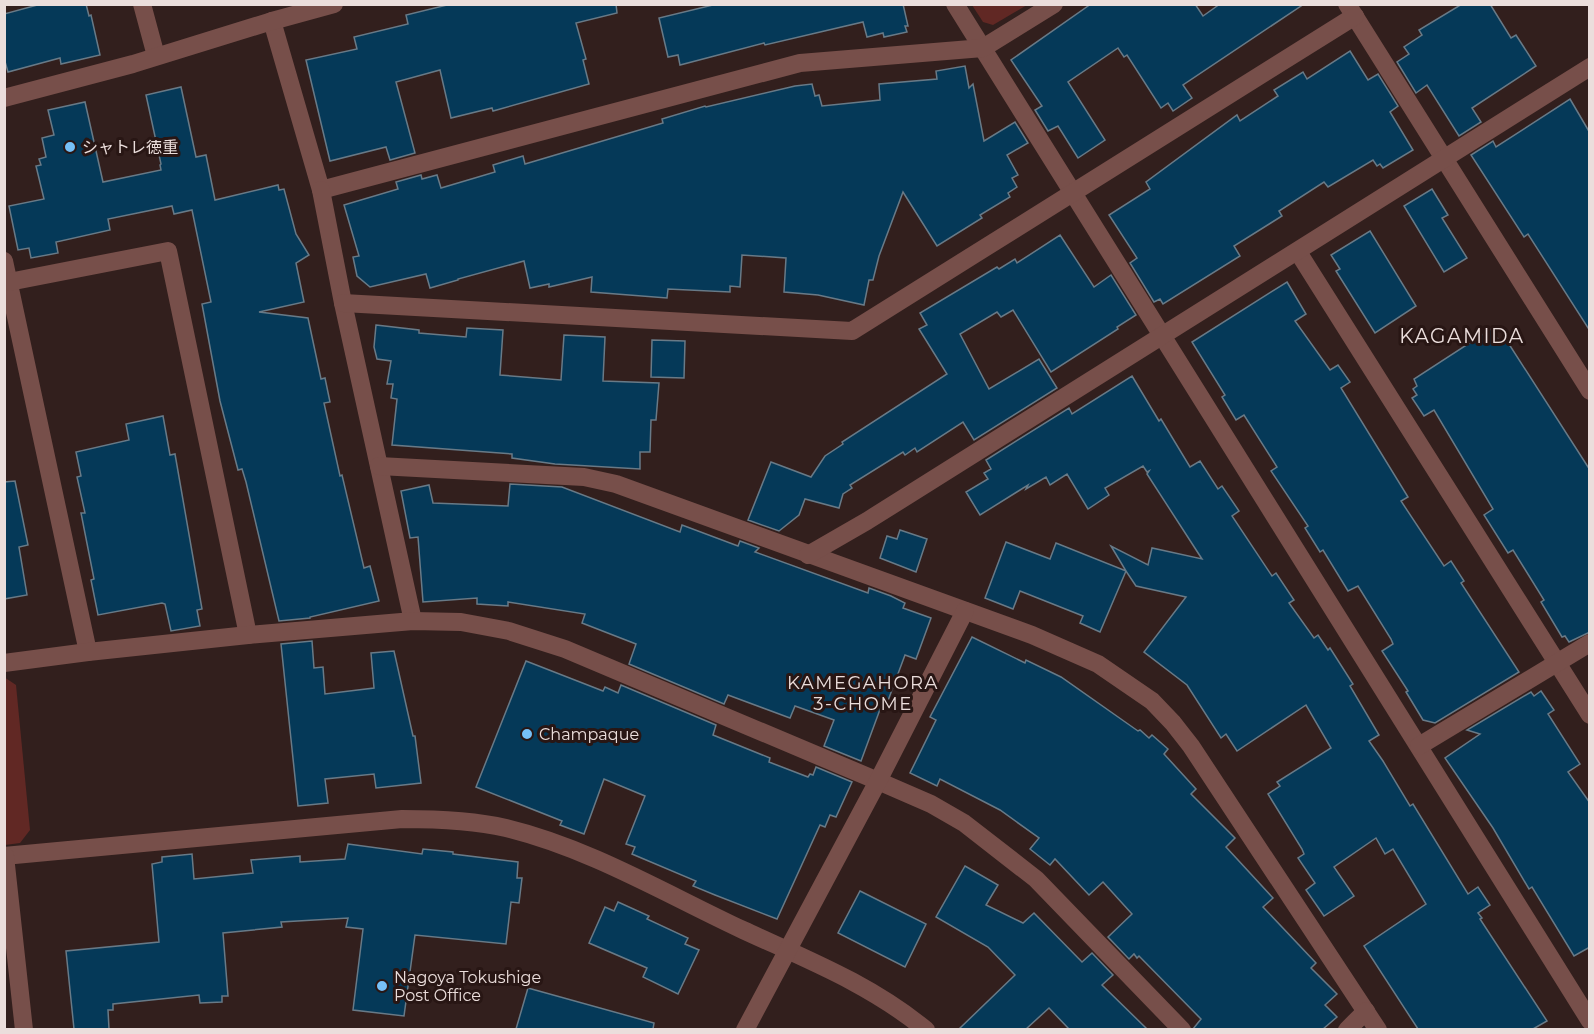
<svg xmlns="http://www.w3.org/2000/svg" width="1594" height="1034" font-family="Montserrat,'Noto Sans JP',sans-serif">
<rect width="100%" height="100%" fill="#321f1d"/>
<g fill="#612824">
<polygon points="972,5 1027,5 993,25 983,22"/>
<polygon points="4,677 16,685 30,830 20,843 5,845"/>
</g>
<g fill="#053958" stroke="#687a87" stroke-width="1.5">
<polygon points="41,4 86,4 89,16 91,15 100,55 61,64 60,58 8,72 4,58 4,14"/>
<polygon points="451,4 616,4 617,13 576,23 586,59 583,60 589,84 493,111 492,108 451,118 440,70 396,82 415,153 390,160 386,147 330,161 306,60 357,49 354,37 408,24 406,15"/>
<polygon points="717,4 903,4 908,26 905,26 907,32 884,37 883,33 867,37 863,22 765,45 764,43 680,65 678,55 668,57 659,18"/>
<polygon points="1091,4 1195,4 1203,16 1220,4 1304,4 1183,85 1192,98 1173,111 1168,103 1161,108 1127,55 1124,57 1118,48 1068,82 1105,140 1078,158 1058,126 1048,131 1035,110 1042,106 1011,60"/>
<polygon points="1462,4 1490,4 1511,38 1516,35 1536,66 1472,108 1481,122 1459,136 1427,85 1416,93 1397,62 1409,54 1404,47 1422,35 1419,30"/>
<polygon points="1350,51 1368,80 1378,74 1398,106 1390,112 1413,150 1383,168 1380,164 1377,166 1373,160 1328,187 1324,182 1279,211 1282,216 1234,246 1240,256 1163,304 1160,299 1154,302 1130,263 1137,258 1109,215 1150,189 1146,182 1237,115 1240,121 1278,96 1274,90 1303,72 1307,79"/>
<polygon points="965,66 969,88 973,84 984,141 1015,122 1028,143 1007,155 1018,175 1012,178 1017,187 1008,193 1010,197 980,215 982,218 937,246 903,192 879,256 873,280 869,280 864,305 818,295 784,292 786,258 742,255 740,287 730,286 730,292 668,289 667,298 591,292 592,277 549,287 549,284 530,288 524,261 458,279 458,280 430,288 426,274 370,287 357,276 353,257 359,256 344,205 398,189 396,182 421,175 422,179 437,175 441,188 495,172 493,165 523,156 525,164 663,123 662,119 705,106 706,107 795,86 812,84 815,96 819,95 822,106 880,100 879,84 937,79 936,71"/>
<polygon points="181,87 196,157 206,155 215,200 278,185 279,190 284,189 296,234 309,255 296,263 304,302 259,312 308,318 321,379 325,378 330,402 324,403 340,476 342,475 364,568 370,566 379,601 310,617 310,618 279,621 246,482 242,469 238,470 220,401 202,304 211,302 192,210 174,214 172,206 108,219 110,230 56,242 58,253 31,258 29,248 18,250 9,206 44,199 36,166 41,165 39,159 46,157 42,138 54,135 48,110 85,102 103,182 161,170 160,165 161,164 146,95"/>
<polygon points="1570,99 1590,133 1590,331 1528,234 1524,237 1471,155 1493,141 1496,147"/>
<polygon points="1432,189 1448,215 1442,218 1467,258 1444,272 1404,206"/>
<polygon points="1370,231 1416,306 1375,333 1336,271 1340,269 1331,255"/>
<polygon points="1060,235 1094,287 1111,275 1136,315 1117,327 1118,329 1051,372 1013,310 1001,317 997,312 960,334 989,389 1039,359 1057,388 974,440 963,422 917,452 915,448 905,455 903,452 850,485 852,488 843,494 839,508 805,499 799,515 779,531 748,520 771,462 811,477 825,456 843,444 842,442 947,374 919,329 927,325 920,313 997,267 999,269 1015,259 1017,263"/>
<polygon points="1287,282 1306,314 1295,321 1330,370 1338,365 1350,382 1341,388 1408,497 1401,501 1444,566 1451,561 1464,581 1461,583 1519,672 1435,723 1423,720 1406,692 1408,691 1382,651 1393,644 1391,639 1358,586 1348,591 1323,550 1320,552 1305,528 1308,526 1271,471 1277,467 1244,415 1236,420 1222,397 1225,395 1192,342"/>
<polygon points="376,325 419,330 419,333 466,337 467,328 503,330 500,375 561,380 564,335 605,337 603,381 659,383 656,420 651,420 650,452 640,452 640,469 555,464 512,458 512,454 392,445 397,399 391,398 393,384 387,384 391,361 377,359 374,347"/>
<polygon points="1491,329 1501,344 1507,341 1590,470 1590,632 1569,642 1565,636 1562,637 1541,602 1544,600 1513,550 1508,553 1484,515 1493,509 1434,410 1424,416 1412,398 1417,395 1413,389 1417,386 1414,379"/>
<polygon points="652,340 685,341 684,378 651,377"/>
<polygon points="1132,376 1159,421 1161,419 1190,467 1200,461 1218,489 1222,486 1239,511 1232,516 1272,576 1276,573 1294,600 1289,603 1314,638 1318,635 1328,650 1330,648 1353,684 1350,686 1379,735 1369,741 1383,761 1410,806 1413,804 1468,894 1478,887 1490,905 1478,913 1482,918 1480,919 1547,1021 1533,1029 1418,1029 1364,946 1426,904 1393,849 1385,854 1376,838 1334,867 1354,896 1324,916 1306,890 1315,883 1298,858 1304,854 1302,849 1268,794 1280,786 1277,782 1331,748 1306,705 1237,751 1226,734 1221,738 1187,685 1144,652 1186,597 1136,586 1126,571 1100,632 1080,623 1083,616 1020,591 1013,609 985,598 1006,542 1050,559 1056,543 1126,571 1111,546 1148,565 1152,548 1202,559 1147,474 1149,471 1147,472 1143,466 1105,488 1109,495 1088,509 1067,474 1050,485 1046,477 1026,489 1028,485 980,515 966,492 988,479 984,473 991,469 986,460 1069,408 1072,414"/>
<polygon points="163,416 170,455 175,454 202,609 197,610 200,626 171,631 165,604 162,603 98,615 91,580 94,579 81,513 85,513 77,477 81,476 76,452 129,440 126,424"/>
<polygon points="15,481 28,545 19,547 27,595 4,599 4,482"/>
<polygon points="510,484 562,487 680,532 682,525 738,546 740,541 759,548 755,552 868,593 869,588 891,596 905,603 903,608 931,618 916,659 905,655 886,706 882,704 861,761 824,746 834,720 795,706 790,718 728,695 724,704 629,664 636,644 582,623 585,614 508,602 508,606 477,604 477,598 423,602 418,537 410,538 401,491 429,485 433,503 508,506"/>
<polygon points="900,530 927,539 916,572 880,558 887,536 897,539"/>
<polygon points="972,637 1019,660 1025,663 1026,660 1061,677 1138,731 1140,730 1149,738 1152,735 1168,749 1164,754 1196,789 1191,794 1235,838 1226,847 1273,898 1263,907 1316,963 1311,968 1337,994 1325,1005 1337,1017 1323,1029 1193,1029 1201,1019 1139,956 1137,958 1134,954 1129,959 1108,937 1132,914 1103,882 1089,895 1055,859 1050,865 1030,849 1039,838 1000,810 940,779 937,786 910,773 936,720 930,717"/>
<polygon points="312,641 314,668 323,667 325,694 374,688 371,653 394,651 413,736 415,736 421,783 376,788 374,774 325,779 328,803 298,806 281,644"/>
<polygon points="526,661 603,691 605,687 618,693 621,685 716,725 713,735 770,758 769,762 808,777 810,774 813,775 816,767 852,782 836,817 830,815 825,827 820,825 777,919 715,895 693,886 696,881 632,854 635,847 626,844 645,796 604,779 584,834 560,825 562,821 476,787"/>
<polygon points="1541,691 1554,710 1548,714 1580,764 1568,772 1590,803 1590,947 1574,956 1532,887 1529,889 1493,828 1445,758 1480,734 1467,730 1531,692 1534,696"/>
<polygon points="348,844 422,854 423,849 453,852 453,854 518,862 517,878 522,878 519,903 511,902 506,944 415,935 404,1016 353,1010 363,929 346,927 348,918 281,922 282,927 223,933 228,996 222,996 222,1002 200,1003 199,995 113,1004 113,1010 108,1010 109,1029 74,1029 66,951 159,942 152,864 162,862 162,857 192,854 194,879 253,873 251,860 300,856 300,862 345,859"/>
<polygon points="965,866 998,885 986,905 1023,923 1034,913 1082,962 1092,953 1113,975 1102,985 1147,1029 1069,1029 1049,1008 1026,1029 959,1029 1015,975 988,947 936,917"/>
<polygon points="860,891 926,924 905,967 838,933"/>
<polygon points="618,902 649,916 647,919 688,938 685,944 699,950 678,994 643,977 647,968 589,943 605,907 614,911"/>
<polygon points="528,988 654,1023 653,1029 516,1029"/>
</g>
<g fill="none" stroke-linecap="round" stroke-linejoin="round">
<g stroke="#774f4a" stroke-width="18">
<polyline points="142,4 156,56"/>
<polyline points="955,4 1590,1021"/>
<polyline points="1347,4 1590,391"/>
<polyline points="272,21 321,190 800,63 983,48 1054,4"/>
<polyline points="4,98 133,64 272,21 334,4"/>
<polyline points="321,190 343,303 413,621"/>
<polyline points="1298,252 1590,715"/>
<polyline points="4,261 88,652"/>
<polyline points="9,282 168,251 248,635"/>
<polyline points="343,303 852,331 1355,16"/>
<polyline points="379,466 584,477 616,484 1032,635 1098,664 1152,701 1173,723 1191,746 1378,1030"/>
<polyline points="808,555 867,521 1590,67"/>
<polyline points="4,663 88,652 248,635 413,621 461,622 509,631 565,649 878,781 931,804 964,823 1036,879 1182,1030"/>
<polyline points="1419,746 1590,643"/>
<path d="M4,856L402,819C436,819 472,820 506,828C589,848 666,894 743,930C808,960 870,984 926,1030"/>
<polyline points="5,856 24,1030"/>
<polyline points="745,1030 878,781 965,611"/>
<polyline points="1347,1030 1366,1011"/>
</g>
</g>
<g fill="#76c0f7" stroke="#281614" stroke-width="2">
<circle cx="70" cy="147" r="6"/>
<circle cx="527" cy="734" r="6"/>
<circle cx="382" cy="986" r="6"/>
</g>
<g text-anchor="middle" dominant-baseline="central" stroke-width="6" stroke-linejoin="round" paint-order="stroke">
<g font-size="16" fill="#ebdedc" stroke="#281614" text-anchor="start">
<text x="82" y="147">シャトレ徳重</text>
<text x="539" y="734">Champaque</text>
<text x="394" y="977">Nagoya Tokushige<tspan x="394" dy="18">Post Office</tspan></text>
</g>
<g font-size="18" letter-spacing="1.5" fill="#ebdedc" stroke="#281614">
<text x="863" y="683">KAMEGAHORA<tspan x="863" dy="21">3-CHOME</tspan></text>
</g>
<g font-size="20" letter-spacing="1.5" fill="#ebdedc" stroke="#281614">
<text x="1462" y="336">KAGAMIDA</text>
</g>
</g>
<rect width="1594" height="1034" fill="none" stroke="#ebdedc" stroke-width="12"/>
</svg>
